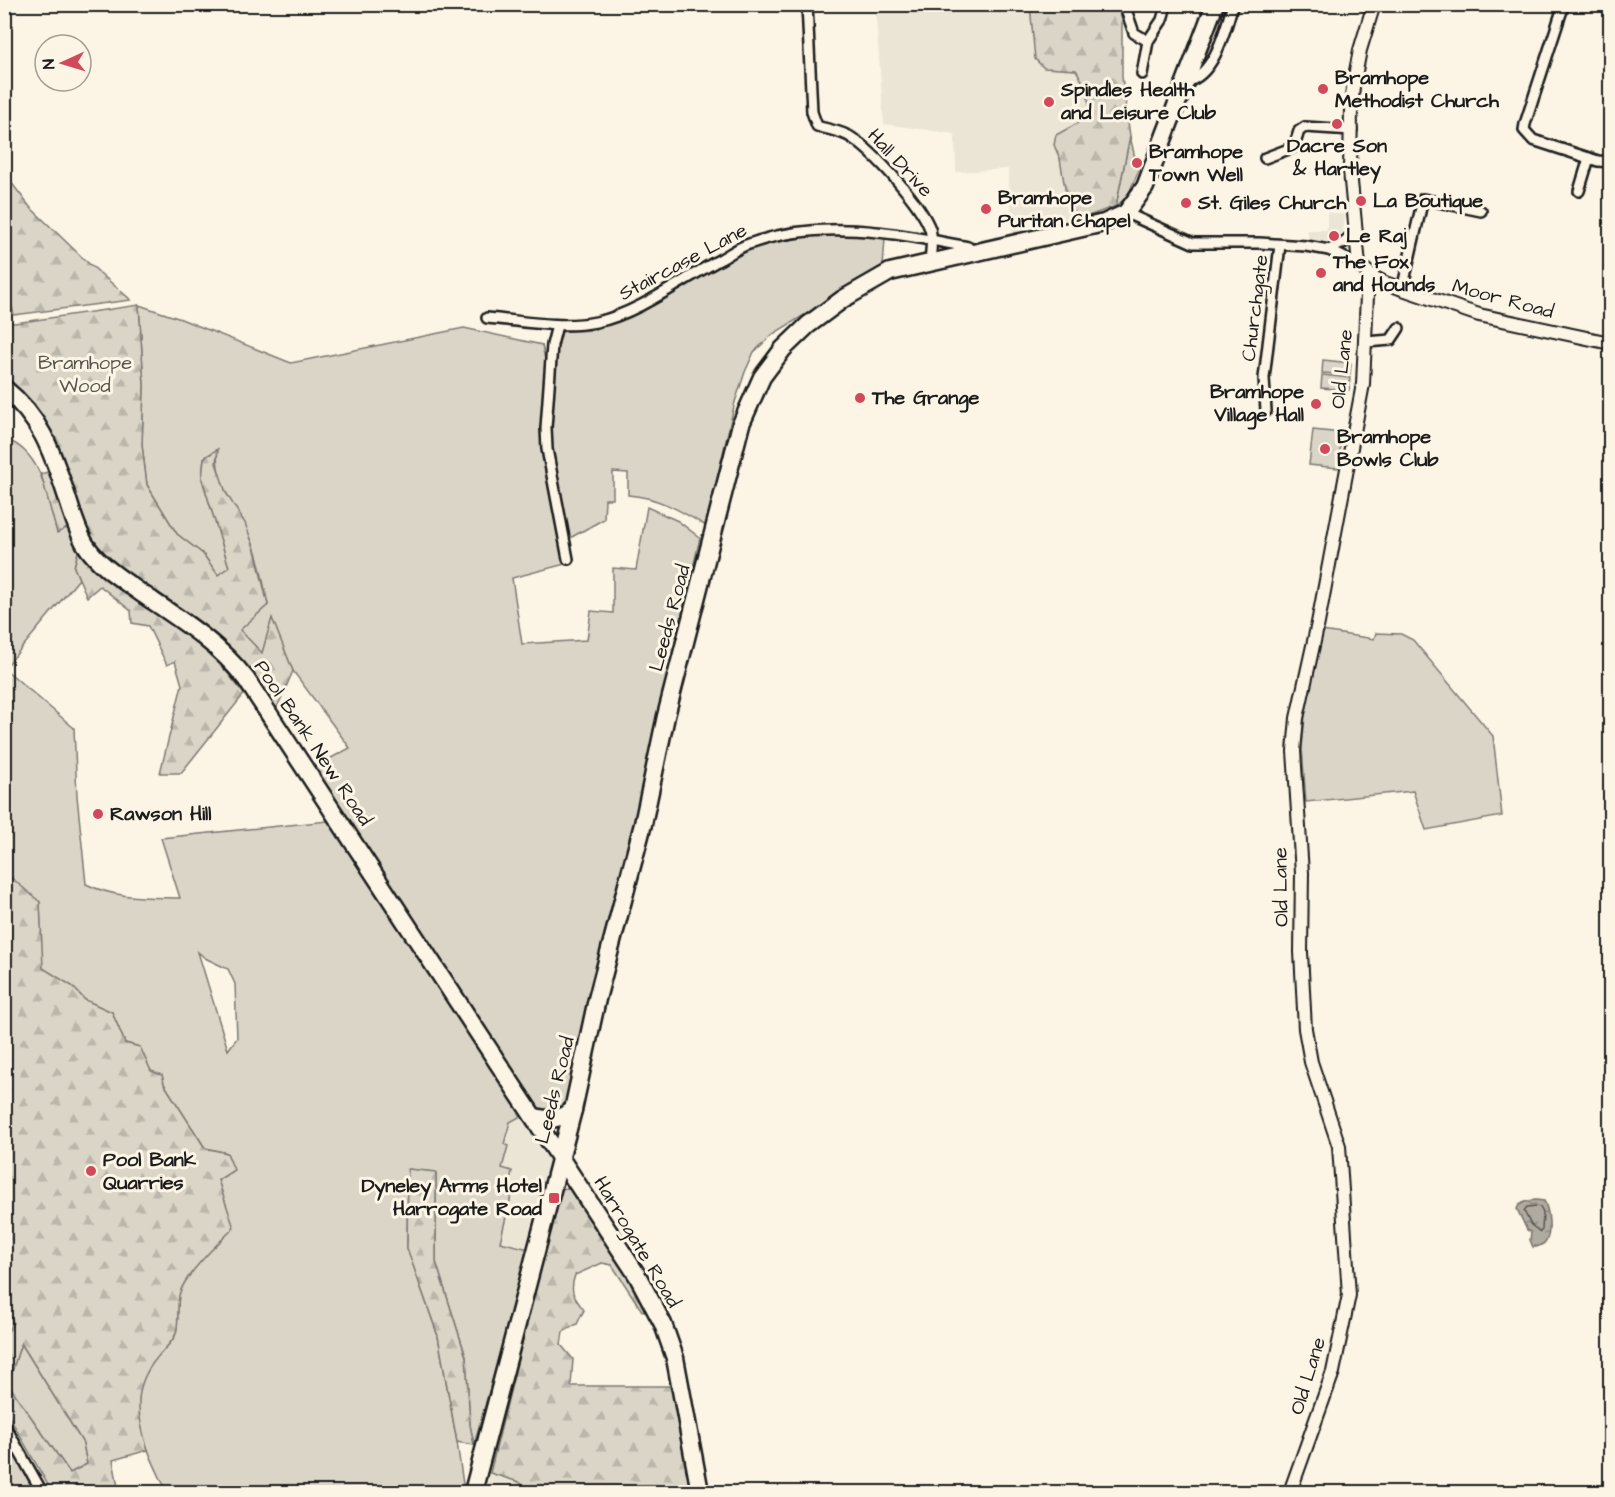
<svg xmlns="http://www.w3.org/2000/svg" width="1615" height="1497" font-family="'Architects Daughter',sans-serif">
<defs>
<pattern id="forest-firs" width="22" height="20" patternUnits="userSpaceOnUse" patternTransform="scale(1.5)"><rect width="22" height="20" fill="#dbd5c8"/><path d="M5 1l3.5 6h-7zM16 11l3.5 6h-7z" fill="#bbb6ab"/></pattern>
<pattern id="water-ripples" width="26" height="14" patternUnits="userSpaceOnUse" patternTransform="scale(1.5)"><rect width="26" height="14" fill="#b0aba1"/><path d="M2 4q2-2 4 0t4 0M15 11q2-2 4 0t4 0" fill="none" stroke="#8e8a82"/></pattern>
</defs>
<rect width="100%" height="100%" fill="#fcf5e5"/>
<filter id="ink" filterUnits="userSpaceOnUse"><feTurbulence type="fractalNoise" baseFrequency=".0167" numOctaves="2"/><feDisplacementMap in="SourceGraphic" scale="12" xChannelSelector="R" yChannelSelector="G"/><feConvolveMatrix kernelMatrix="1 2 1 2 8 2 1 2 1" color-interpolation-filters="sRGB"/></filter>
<g filter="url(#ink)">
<g fill="#ebe5d6">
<polygon points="875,5 1030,5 1035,59 1044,68 1076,70 1085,84 1090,102 1090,117 1075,126 1054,145 1060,159 1067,200 1080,219 1062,223 1052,221 1044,216 1032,218 1023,231 1013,237 1008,169 956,172 955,134 884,124"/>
<polygon points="1327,212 1345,215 1342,239 1325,241 1309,241 1307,230 1327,230"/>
<polygon points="523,1115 551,1162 529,1249 500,1242 513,1188 509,1188 502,1168 508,1146 504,1145 510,1122"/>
<polygon points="490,1473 519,1482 525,1487 549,1492 485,1492"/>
</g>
<g fill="#dbd5c8" stroke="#7c7872" stroke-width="1.5" fill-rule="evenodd">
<path d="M1225,5H1229C1222,28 1214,49 1201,70H1198Z"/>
<polygon points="1130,136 1135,158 1143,161 1127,197 1116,206"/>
<path d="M816,232L885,238L883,267L773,334L754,352L745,372L735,402L706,526C681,511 658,497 628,495V473L613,472V499H605L604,519L570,538L554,477L549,443L557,332L594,330L620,319L690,283L742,248Z"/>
<path d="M139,305L181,319L291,363L464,328L542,345L548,374V479L565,564L512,578L522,644L587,640L591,611L613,613V568L636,570L647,507L678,521L700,538L661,704L641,812L567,1100C558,1111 554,1114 540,1109L431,947L314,767L350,748L293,671L272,619L262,654L239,630L268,605C264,586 261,567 255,549C244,516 212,486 218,449L204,458L202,479L229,567L218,575L203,554L177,534L147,485L142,445L144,386Z"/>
<polygon points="1323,360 1351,363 1350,375 1322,373"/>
<polygon points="1322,375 1350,378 1349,390 1321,388"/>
<polygon points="1313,430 1342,433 1338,468 1309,465"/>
<path d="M5,439C43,452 47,498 57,532L71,526L80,545L74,567L79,579L5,668Z"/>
<polygon points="1322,631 1374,639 1376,633 1401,634 1413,640 1493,736 1502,816 1426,830 1413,791 1306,802 1302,748 1305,715"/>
<path d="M5,669L74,728L77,796L86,884C117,899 146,897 180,898L161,838L328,821L404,931L523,1115L510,1122L504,1144L508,1146L502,1168L512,1171L509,1187L513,1188L500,1242L529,1249L474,1445L470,1425L466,1357L436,1262V1173L408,1169L407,1248L438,1336L457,1442L463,1484L461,1492H167C150,1455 123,1408 148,1367C155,1356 169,1348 175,1336C180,1325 176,1307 179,1295C183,1277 219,1241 233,1228L218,1180L233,1171L227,1153L205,1148L164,1084L162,1075L151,1071L139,1047L125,1043L112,1012L85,1000L72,986L42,968L40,902L5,881ZM198,952L205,958L228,969L235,984L237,1038L228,1050Z"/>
<polygon points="4,1302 13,1322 5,1337 4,1337"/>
<polygon points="21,1343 83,1443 87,1464 70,1473 8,1384"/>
<polygon points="4,1435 34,1482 34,1492 5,1492"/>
</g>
<g fill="url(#forest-firs)" stroke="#7c7872" stroke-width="1.5" fill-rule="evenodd">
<path d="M1030,5H1117L1122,20V77L1130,136L1116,206L1080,219L1067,200L1060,159L1054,145L1056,135L1089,117C1090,99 1086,86 1076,70L1044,68L1035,59Z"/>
<polygon points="4,173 30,207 86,261 131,300 14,315 11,303 5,294"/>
<polygon points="139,305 144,386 142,445 147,485 177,534 203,554 218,575 229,567 202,479 204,458 218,449 216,463 226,493 245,523 255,550 268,605 240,630 262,653 272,618 293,671 276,710 230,647 216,634 129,579 104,557 82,523 59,454 35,405 5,379 4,322 15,323"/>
<polygon points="51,471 71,526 57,533 41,474"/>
<polygon points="80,545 200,638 244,694 181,773 160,773 182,685 175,661 167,665 148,626 132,623 131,611 100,586 87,597 74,567"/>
<path d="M8,875L40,902L43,968L72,986L85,1000L112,1012L125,1043L140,1047L151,1071L162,1075L164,1084L205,1148L227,1153L234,1170L218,1180L234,1228C219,1242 182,1277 179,1296C177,1308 179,1321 176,1333C173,1342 162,1351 156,1359C132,1388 137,1416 148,1450L113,1460L119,1492H95L75,1485L70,1492H52L5,1409V1337L13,1322L4,1302V881ZM21,1343L83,1443L87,1464L70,1473L8,1384Z"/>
<polygon points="408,1169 436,1172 436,1262 466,1357 470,1425 474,1445 457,1442 438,1336 407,1248"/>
<path d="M569,1188L650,1309L642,1311L612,1265L602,1263L575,1275C569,1292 574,1297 584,1310L577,1324L563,1332L561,1345L573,1359L571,1386H675L692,1492H549L525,1487L519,1482L490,1473L560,1189Z"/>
</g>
<path fill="url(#water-ripples)" stroke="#75726c" stroke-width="1.5" d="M1536,1200L1544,1201C1549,1209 1552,1235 1545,1242C1543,1245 1538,1246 1536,1247H1533L1530,1240L1531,1232L1527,1230L1517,1209L1519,1205L1526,1201Z"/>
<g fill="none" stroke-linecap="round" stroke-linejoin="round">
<polygon stroke="#575551" stroke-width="1.5" points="1536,1206 1540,1207 1543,1213 1542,1230 1540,1232 1531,1225 1524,1211 1527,1207"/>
<g stroke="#1c1c1c" stroke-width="14">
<g id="street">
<path d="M807,4L812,112L817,126C828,130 843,131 852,138C875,153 921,204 930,229C933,239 931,251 930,262"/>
<polyline points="1124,4 1134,33 1148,41"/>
<polyline points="1564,4 1525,124 1524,130 1533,140 1598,161 1610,162"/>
<polyline points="1610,4 1610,5"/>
<polyline points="1142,74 1148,41 1162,20 1165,9"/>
<path d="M1186,82C1215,75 1225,30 1233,4"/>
<polyline points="1265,158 1294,147 1299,131 1305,127 1352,130"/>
<polyline points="1579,191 1589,158"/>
<polyline points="1126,213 1193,243 1259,243 1306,246 1329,250 1359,265"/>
<polyline points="1329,250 1345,242 1355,231"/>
<polyline points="1402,290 1423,199 1481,211"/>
<path d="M487,318C523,321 560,329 596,322C637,314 683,279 721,259C730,254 739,247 749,244C822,218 895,233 968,247L973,252"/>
<polyline points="557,325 552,345 546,428 547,449 568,559"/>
<polyline points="1366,342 1391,340 1399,328"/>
<polyline points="1266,411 1264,378 1280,245"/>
<polyline points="4,1424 42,1492"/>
</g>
</g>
<g stroke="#1c1c1c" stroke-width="16">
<g id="secondary">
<polyline points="1374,4 1360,50 1353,87 1351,108 1350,171 1359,265 1375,278 1385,283 1479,315 1610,343"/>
<polyline points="1290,1492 1333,1372 1349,1295 1339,1146 1311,1062 1305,1029 1301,952 1302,873 1294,751 1297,718 1318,623 1363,384 1368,273"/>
</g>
</g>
<g stroke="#1c1c1c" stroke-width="21">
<g id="highway">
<path d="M4,388C42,419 52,452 67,497C72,513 77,530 85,544C99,566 123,580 144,595C181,620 218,643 246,679L637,1275L663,1324L675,1358L700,1492"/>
<path d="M535,1117C550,1121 560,1119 573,1110"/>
<polyline points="473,1492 573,1110 597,999 643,824 666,716 741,424 762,377 783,349 808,325 843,299 890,272 1104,223 1126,213 1145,187 1215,4"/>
</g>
</g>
<use href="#street" stroke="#fcf5e5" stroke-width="9"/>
<use href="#secondary" stroke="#fcf5e5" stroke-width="12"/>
<use href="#highway" stroke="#fcf5e5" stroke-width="16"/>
</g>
</g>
<g fill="#d1495b" stroke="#fcf5e5" stroke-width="2">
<circle cx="1323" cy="89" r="6"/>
<circle cx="1049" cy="102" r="6"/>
<circle cx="1337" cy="124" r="6"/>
<circle cx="1137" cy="163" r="6"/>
<circle cx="1361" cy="201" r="6"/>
<circle cx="1186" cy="203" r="6"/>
<circle cx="986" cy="209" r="6"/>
<circle cx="1334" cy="236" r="6"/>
<circle cx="1321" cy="273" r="6"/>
<circle cx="860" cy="398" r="6"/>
<circle cx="1316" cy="404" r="6"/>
<circle cx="1325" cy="449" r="6"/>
<circle cx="98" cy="814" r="6"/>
<circle cx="91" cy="1171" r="6"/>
<rect x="548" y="1192" width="12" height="12" rx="3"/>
</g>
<g text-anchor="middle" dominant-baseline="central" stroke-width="6" stroke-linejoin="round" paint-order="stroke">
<g font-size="20" font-weight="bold" fill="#1c1c1c" stroke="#fcf5e5" text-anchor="start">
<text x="1335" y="78">Bramhope<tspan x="1335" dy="23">Methodist Church</tspan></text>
<text x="1061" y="90">Spindles Health<tspan x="1061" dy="23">and Leisure Club</tspan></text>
<text x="1337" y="146" text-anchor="middle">Dacre Son<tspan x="1337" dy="23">&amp; Hartley</tspan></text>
<text x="1149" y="152">Bramhope<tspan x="1149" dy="23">Town Well</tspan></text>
<text x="998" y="198">Bramhope<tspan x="998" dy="23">Puritan Chapel</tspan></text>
<text x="1373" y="201">La Boutique</text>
<text x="1198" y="203">St. Giles Church</text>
<text x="1346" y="236">Le Raj</text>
<text x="1333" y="262">The Fox<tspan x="1333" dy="23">and Hounds</tspan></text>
<text x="1304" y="392" text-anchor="end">Bramhope<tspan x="1304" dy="23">Village Hall</tspan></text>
<text x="872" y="398">The Grange</text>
<text x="1337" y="437">Bramhope<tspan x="1337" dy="23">Bowls Club</tspan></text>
<text x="110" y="814">Rawson Hill</text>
<text x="103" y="1160">Pool Bank<tspan x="103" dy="23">Quarries</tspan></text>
<text x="542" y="1186" text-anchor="end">Dyneley Arms Hotel<tspan x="542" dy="23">Harrogate Road</tspan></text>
</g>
<g font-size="20" fill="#1c1c1c" stroke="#fcf5e5">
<text transform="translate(900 163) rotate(47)">Hall Drive</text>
<text transform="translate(683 262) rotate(-28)">Staircase Lane</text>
<text transform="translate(1503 299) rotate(15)">Moor Road</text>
<text transform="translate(1255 308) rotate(-83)">Churchgate</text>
<text transform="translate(1342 369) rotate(-84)">Old Lane</text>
<text transform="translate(670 618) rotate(-75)">Leeds Road</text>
<text transform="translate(313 743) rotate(56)">Pool Bank New Road</text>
<text transform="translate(1281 887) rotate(-91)">Old Lane</text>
<text transform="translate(555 1090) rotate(-76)">Leeds Road</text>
<text transform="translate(637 1242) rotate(59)">Harrogate Road</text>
<text transform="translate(1308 1376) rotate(-73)">Old Lane</text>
</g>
<g font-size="20" fill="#555450" stroke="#fcf5e5">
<text x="85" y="363">Bramhope<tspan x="85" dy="23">Wood</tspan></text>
</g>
</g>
<rect width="1615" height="1497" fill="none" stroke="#fcf5e5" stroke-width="24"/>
<rect x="12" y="12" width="1591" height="1473" fill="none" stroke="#1c1c1c" stroke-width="2" filter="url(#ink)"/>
<g transform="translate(63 63) rotate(266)"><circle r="28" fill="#fcf5e5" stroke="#a29e95" stroke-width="1.5"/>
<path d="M0-4.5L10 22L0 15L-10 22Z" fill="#d1495b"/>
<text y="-9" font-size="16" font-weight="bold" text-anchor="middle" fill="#1c1c1c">N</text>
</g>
</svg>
